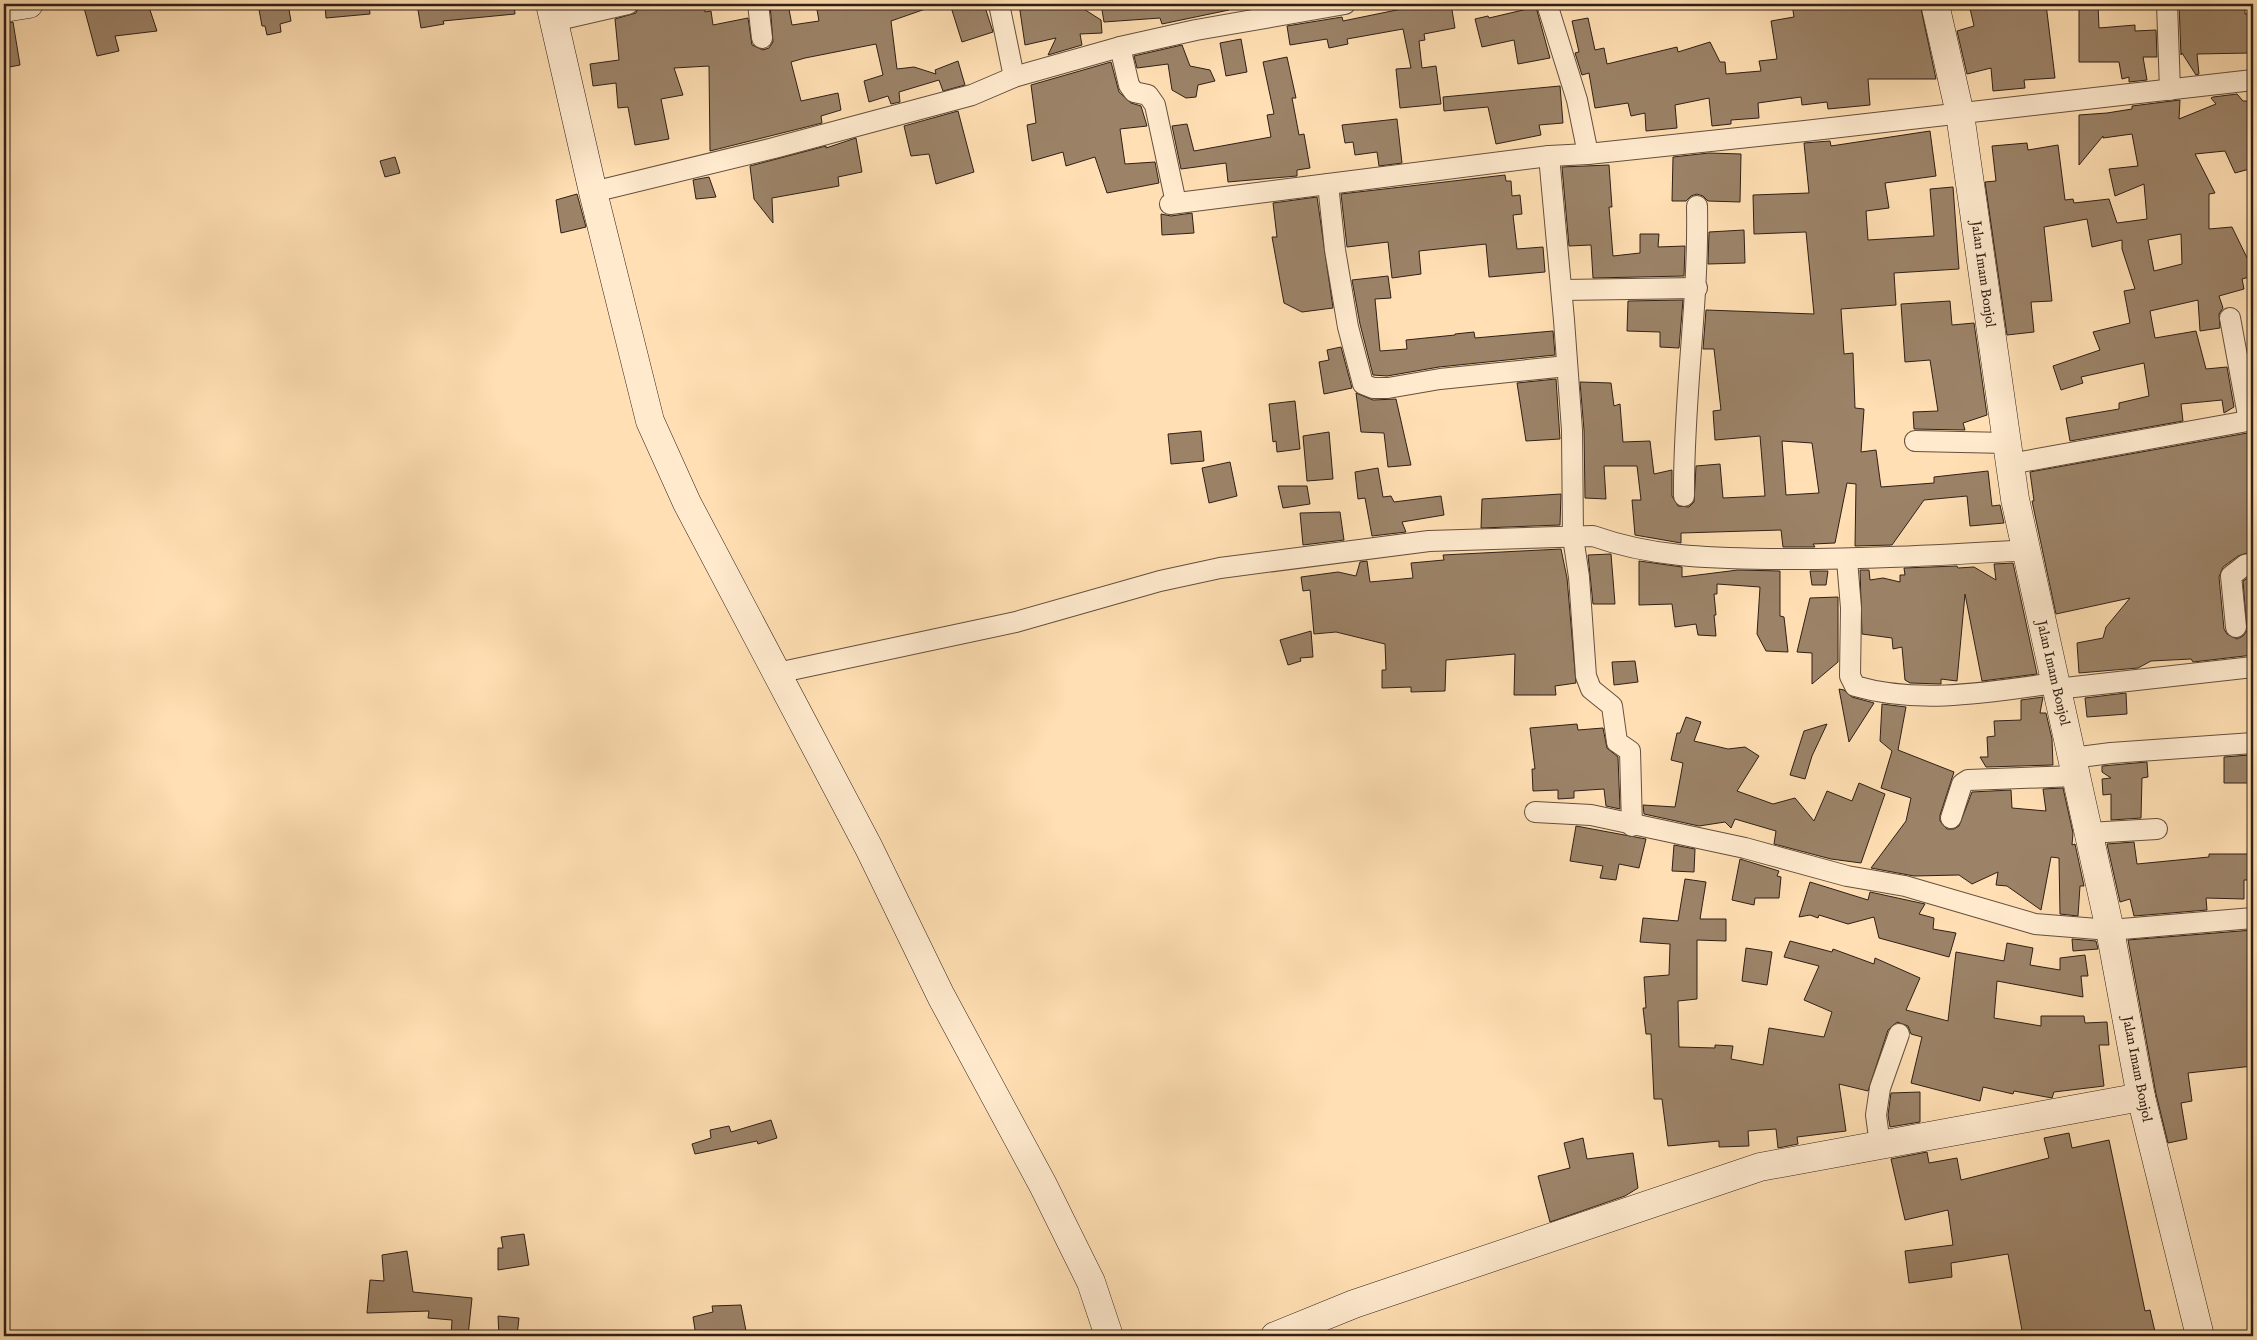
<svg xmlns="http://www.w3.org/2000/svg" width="2257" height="1340" font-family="'IM FELL English',serif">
<rect width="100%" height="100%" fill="#ffdfb3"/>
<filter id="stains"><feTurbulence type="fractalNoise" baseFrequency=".004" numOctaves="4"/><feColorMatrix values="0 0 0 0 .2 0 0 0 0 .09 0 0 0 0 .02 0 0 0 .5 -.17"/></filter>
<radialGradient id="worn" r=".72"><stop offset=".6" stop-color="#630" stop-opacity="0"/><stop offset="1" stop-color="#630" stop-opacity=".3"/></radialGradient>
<g fill="#9c8368" stroke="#302016" fill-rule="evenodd">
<polygon points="83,4 148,4 157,31 115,36 119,51 97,56"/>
<polygon points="258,4 288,4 291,21 280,24 281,32 267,35 265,26 262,26"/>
<polygon points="325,4 369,4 370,14 326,18"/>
<polygon points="417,4 514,4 515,14 443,21 444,24 421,28"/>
<polygon points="640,4 704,4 705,12 711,11 713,25 748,18 752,45 763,50 769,48 773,42 770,4 788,4 792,25 819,21 816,4 933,4 934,6 891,21 897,69 914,67 936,74 935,70 958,61 965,85 943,91 939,80 899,92 900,102 891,104 888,96 869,102 864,81 883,75 876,44 805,58 791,62 801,101 838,93 841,110 821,116 822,123 710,151 709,66 674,68 683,95 661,99 669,139 635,145 628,107 618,108 616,83 593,86 590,64 619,60 615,19 636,13"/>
<polygon points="950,4 984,4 993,32 962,42"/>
<polygon points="1019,4 1076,4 1101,20 1102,33 1080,34 1082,45 1048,55 1056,38 1025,45"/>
<polygon points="1101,4 1228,4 1229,10 1162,24 1160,18 1104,22"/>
<polygon points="1426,4 1451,4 1455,28 1424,34 1425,40 1419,41 1422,68 1436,66 1441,104 1400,108 1396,69 1411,68 1403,29 1347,39 1348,44 1329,48 1327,39 1290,45 1287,26 1342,17 1343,21"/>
<polygon points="1792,4 1920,4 1936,79 1868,79 1870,105 1828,109 1827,102 1802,105 1801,97 1758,103 1759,118 1731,120 1731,124 1712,126 1709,98 1675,105 1677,128 1646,131 1645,113 1631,116 1628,103 1595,108 1589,73 1582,75 1575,53 1579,52 1572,21 1588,18 1595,50 1604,48 1607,64 1677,47 1678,52 1710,42 1720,62 1725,62 1726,74 1761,71 1759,61 1777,59 1771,21 1794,17"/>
<polygon points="1969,4 2046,4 2055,78 2024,80 2025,88 1993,91 1991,68 1967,74 1957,31 1974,26"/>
<polygon points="2079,4 2098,4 2099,28 2135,25 2135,31 2156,30 2157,57 2143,57 2147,80 2129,82 2129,77 2122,79 2119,62 2079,62"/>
<polygon points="2179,4 2245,4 2245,14 2249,14 2250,53 2197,54 2199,74 2196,75 2182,53 2181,55"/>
<polygon points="1536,7 1550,58 1518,64 1514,40 1482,47 1475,19 1488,16 1489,18"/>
<polygon points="13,22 20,65 4,68 4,23"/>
<polygon points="1241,39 1247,72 1226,76 1220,43"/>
<polygon points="1182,45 1190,66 1210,70 1215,81 1198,85 1196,97 1186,98 1172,90 1168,64 1137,68 1134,56"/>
<polygon points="1287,57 1296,98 1292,98 1299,135 1304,134 1310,168 1297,170 1297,176 1228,182 1226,163 1181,169 1172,126 1187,124 1194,151 1271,137 1267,115 1274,114 1263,62"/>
<polygon points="1111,62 1119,92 1131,103 1141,106 1147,126 1120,129 1125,164 1155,162 1159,183 1107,193 1095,157 1066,166 1063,152 1032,161 1027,125 1036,123 1031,85"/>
<polygon points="1560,86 1563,123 1539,125 1541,135 1496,144 1488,107 1444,111 1443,97"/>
<path d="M2237,94L2243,101H2253V168L2235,173L2225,151L2195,154L2215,193L2209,194V229L2232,227L2253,270V276L2242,279L2244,289L2219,296L2223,308L2219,314L2220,328L2200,331L2198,300L2150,311L2155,338L2196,331L2206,369L2227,367L2234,407L2224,413L2222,400L2181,404L2183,421L2070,441L2066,418L2119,409V403L2149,396L2144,363L2081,377L2083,383L2061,390L2053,366L2100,350L2093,332L2130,323L2124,291L2135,289L2122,249V240L2092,247L2087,219L2044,227L2052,301L2031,302L2034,332L2007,335L1985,182L1996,181L1992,146L2027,143L2028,150L2058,145L2065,200L2073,199L2074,203L2109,199L2117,223L2147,219L2144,184L2115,196L2109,169L2138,166L2132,134L2103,138V136L2079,165V115L2107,113L2132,109V106L2180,100L2179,119L2216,104L2211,98L2213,97ZM2181,234L2182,264L2154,271L2148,240Z"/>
<polygon points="958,111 974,172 936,184 929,154 911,156 904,126"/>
<polygon points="1397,119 1402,163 1379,166 1377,152 1355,155 1353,142 1345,143 1342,125"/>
<path d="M1930,131L1936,176L1885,183L1889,208L1866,211L1868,240L1934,236L1930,189L1953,187L1959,269L1894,273L1896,305L1841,309L1844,354L1853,353L1855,408L1864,409L1861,452L1876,450L1881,487L1934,483V477L1988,471L1992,506L2000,505L2004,523L1970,526L1967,496L1924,500L1892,545L1855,546L1856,484L1847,483L1835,543L1813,544L1815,547H1783L1781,530L1681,533V543L1635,535L1632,500H1641L1637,466H1604L1606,499L1585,498L1584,430L1580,382L1611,383L1614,406L1620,404L1623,442L1650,441L1654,474L1672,470V496L1678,506L1689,507L1694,502L1696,466L1720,464L1723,498L1765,496L1760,436L1715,440L1713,411L1721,410L1714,349H1703L1706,310L1814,314L1806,232L1754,234L1753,195L1809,193L1804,143L1830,141L1831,146ZM1782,441L1812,443L1819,493L1786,495Z"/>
<polygon points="856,138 862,172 838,177 839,186 772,198 773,223 754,199 750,166 826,146 826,148"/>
<polygon points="1709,153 1741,154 1740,202 1708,201 1703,196 1697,194 1691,196 1686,201 1672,201 1673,157"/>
<polygon points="395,157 400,173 385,177 380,161"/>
<polygon points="1609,165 1612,207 1609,207 1613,256 1640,253 1640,234 1659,234 1658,247 1685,246 1684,276 1593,278 1591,245 1569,246 1562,167"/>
<polygon points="1505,175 1506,181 1511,181 1512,196 1520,195 1522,214 1513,215 1517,249 1543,247 1545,272 1489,277 1486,244 1419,251 1421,274 1392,278 1388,242 1347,247 1341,194"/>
<polygon points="709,177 716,197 696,199 693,180"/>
<polygon points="577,194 586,227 561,233 556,200"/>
<polygon points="1317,197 1333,308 1302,312 1284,303 1272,237 1277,237 1273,203"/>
<polygon points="1192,213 1194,233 1162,235 1161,214 1171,216"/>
<polygon points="1744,230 1745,263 1708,264 1709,232"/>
<polygon points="1388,276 1391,298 1375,299 1380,351 1407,349 1406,340 1455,335 1455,334 1474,332 1475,338 1553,331 1555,355 1439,367 1387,376 1373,375 1360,324 1352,280"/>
<polygon points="1683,300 1679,348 1660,347 1660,332 1627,331 1628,301"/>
<polygon points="1950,301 1952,325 1974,323 1987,415 1963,423 1965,430 1914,429 1913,412 1938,411 1930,360 1905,362 1901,304"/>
<polygon points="1341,347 1352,388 1324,394 1319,362 1329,360 1327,350"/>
<polygon points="1556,379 1560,439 1526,441 1517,383"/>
<polygon points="1356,393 1373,400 1396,399 1411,465 1388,467 1384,433 1361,432"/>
<polygon points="1295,401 1300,449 1277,452 1276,441 1273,442 1269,404"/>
<polygon points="1201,431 1204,461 1171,464 1168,434"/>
<polygon points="1329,432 1333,479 1307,481 1303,436"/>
<polygon points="2253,432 2253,551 2238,556 2223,567 2219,577 2224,629 2227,634 2237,639 2243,636 2247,631 2243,581 2253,575 2253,655 2193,662 2191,659 2151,661 2138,668 2079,673 2077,643 2103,638 2106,627 2130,598 2056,614 2032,501 2034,501 2030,472"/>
<polygon points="1230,462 1237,496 1209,503 1202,468"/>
<polygon points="1378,468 1383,497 1391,496 1394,502 1441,496 1444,515 1402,522 1406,532 1372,536 1365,498 1358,499 1355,472"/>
<polygon points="1278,486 1307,486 1310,504 1283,508"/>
<polygon points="1561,494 1560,525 1481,528 1482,499"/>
<polygon points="1340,512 1344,540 1303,545 1300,513"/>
<polygon points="1561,549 1567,578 1576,683 1555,686 1556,695 1514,695 1515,654 1446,660 1445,691 1411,692 1411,687 1382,688 1382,670 1386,670 1385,644 1336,632 1314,634 1310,590 1303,591 1301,577 1338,572 1356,576 1360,562 1367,561 1370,582 1413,578 1411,563 1444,560 1443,555"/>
<polygon points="1611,554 1615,604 1593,604 1588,555"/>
<polygon points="1639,561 1682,567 1682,577 1738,570 1780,571 1780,616 1784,617 1788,652 1766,651 1757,634 1760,587 1717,584 1717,594 1714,594 1716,615 1714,615 1716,636 1698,635 1696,624 1675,627 1672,604 1639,605"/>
<polygon points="2013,563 2037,674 1982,681 1965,594 1957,681 1941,679 1941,684 1910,683 1905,680 1902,647 1893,649 1892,638 1862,634 1860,570 1869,570 1870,580 1883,578 1900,582 1900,575 1905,575 1904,568 1957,566 1958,568 1974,567 1996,580 1994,564"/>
<polygon points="1810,571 1828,571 1826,585 1812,585"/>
<polygon points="1838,597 1838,662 1812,684 1812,653 1797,652 1810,598"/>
<polygon points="1311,631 1313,657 1300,658 1301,661 1288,665 1280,640"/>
<polygon points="1635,661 1638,682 1614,685 1612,662"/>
<polygon points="1839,689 1844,690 1852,697 1874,703 1849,742"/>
<polygon points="2126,693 2127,714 2087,717 2085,698"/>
<polygon points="2043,697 2040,713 2046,713 2052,739 2053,765 1986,767 1980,757 1988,757 1987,737 1995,736 1994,721 2021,720 2021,700"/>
<polygon points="1882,704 1906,707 1898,750 1954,772 1940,815 1940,821 1947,829 1954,829 1959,826 1972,792 2011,790 2012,808 2046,811 2043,789 2063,788 2073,833 2072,845 2075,844 2084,886 2080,886 2078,916 2060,914 2059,858 2051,857 2041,910 2007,886 1996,885 1998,872 1972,884 1959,875 1914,876 1871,868 1906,821 1911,798 1881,788 1892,751 1880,741"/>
<polygon points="1686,717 1701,722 1694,741 1728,749 1745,747 1759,756 1737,791 1773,804 1795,798 1814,821 1827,791 1852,801 1859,783 1885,794 1861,863 1831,859 1774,844 1776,831 1735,819 1731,828 1725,822 1699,826 1644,814 1643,805 1675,807 1683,763 1671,760 1677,733 1680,733"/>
<polygon points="1577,724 1578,730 1603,728 1607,748 1618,757 1620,809 1606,806 1604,789 1574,791 1574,798 1558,799 1558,790 1533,791 1532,769 1535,769 1530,728"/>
<polygon points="1827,724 1812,756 1805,779 1790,775 1804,731"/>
<polygon points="2249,755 2249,783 2224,783 2224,757"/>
<polygon points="2147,762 2148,777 2142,778 2141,818 2111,820 2111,794 2103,795 2102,779 2111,778 2102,772 2102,766"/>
<polygon points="1576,826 1646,839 1639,868 1619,864 1616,880 1600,878 1603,866 1570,861"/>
<polygon points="2134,842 2137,864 2209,857 2209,854 2253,854 2253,880 2244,880 2244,899 2206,898 2207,910 2134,916 2130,899 2120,902 2107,844"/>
<polygon points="1674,845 1695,849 1694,872 1672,871"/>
<polygon points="1740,859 1779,871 1777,876 1781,877 1779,898 1755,898 1754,905 1732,900"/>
<polygon points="1685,879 1706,882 1700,919 1726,919 1726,941 1697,940 1697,999 1678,1001 1679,1047 1715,1048 1715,1045 1733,1046 1731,1059 1763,1065 1769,1028 1824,1037 1832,1012 1804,1000 1819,966 1784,957 1790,941 1832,952 1833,949 1874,964 1875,958 1920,978 1906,1010 1948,1021 1956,952 2004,961 2007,943 2033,948 2030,965 2060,970 2060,958 2085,955 2088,976 2081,976 2083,997 1997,981 1994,1018 2041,1026 2041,1016 2084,1016 2085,1023 2107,1022 2109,1045 2099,1045 2104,1086 2054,1092 2052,1098 2014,1091 2013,1094 1983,1087 1980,1101 1911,1083 1922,1037 1911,1034 1908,1026 1897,1022 1888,1030 1868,1091 1839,1084 1846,1131 1797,1137 1798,1144 1778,1148 1776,1129 1748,1131 1749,1146 1719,1147 1719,1141 1668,1146 1662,1099 1654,1099 1651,1034 1646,1034 1643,1008 1646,1008 1644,977 1669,975 1670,944 1640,942 1643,918 1678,921"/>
<polygon points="1810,882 1868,900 1870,892 1925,904 1919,914 1934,918 1933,929 1956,933 1949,957 1879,938 1874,917 1848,924 1819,915 1818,918 1810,915 1799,917"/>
<polygon points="2253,930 2253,1066 2188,1073 2192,1101 2181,1103 2187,1139 2168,1143 2156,1094 2128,940"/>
<polygon points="2072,939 2096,941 2098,949 2073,951"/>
<polygon points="1746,948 1772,952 1767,985 1742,981"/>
<polygon points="1920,1092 1920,1122 1890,1127 1888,1115 1891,1093"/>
<polygon points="771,1120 777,1138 758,1144 757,1141 695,1154 692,1144 711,1138 710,1130 729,1126 731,1132"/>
<polygon points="2069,1133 2072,1148 2109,1140 2145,1311 2150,1310 2156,1336 2023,1336 2008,1254 1951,1263 1952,1277 1909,1283 1905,1251 1953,1245 1948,1210 1905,1220 1891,1159 1927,1152 1929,1163 1957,1158 1961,1180 2049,1158 2044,1138"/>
<polygon points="1583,1138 1587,1159 1633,1153 1638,1188 1625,1196 1550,1222 1538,1176 1570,1168 1564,1143"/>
<polygon points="524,1234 529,1265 498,1270 498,1248 503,1248 501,1237"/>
<polygon points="407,1251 413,1292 472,1298 468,1336 451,1336 452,1320 428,1318 429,1311 367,1313 370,1280 384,1281 382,1255"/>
<polygon points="741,1305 747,1336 696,1336 693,1317 713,1312 712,1306"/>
<polygon points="498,1316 519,1318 517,1336 499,1336"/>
</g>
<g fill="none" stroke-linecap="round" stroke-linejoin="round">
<g stroke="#64503d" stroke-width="22">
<g id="street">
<polyline points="758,4 762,38"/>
<polyline points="999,4 1014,77"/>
<polyline points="1547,4 1577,100 1588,154"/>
<polyline points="2167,4 2170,90"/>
<polyline points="554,21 628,4"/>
<polyline points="1120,47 1129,85 1134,92 1148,95 1155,105 1176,203"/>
<polyline points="1549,156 1564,320 1572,430 1573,537 1579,577 1586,676 1591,689 1612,706 1617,742 1630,751 1632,826"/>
<polyline points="1328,184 1335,250 1348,327 1363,384 1373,388 1388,388 1440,379 1567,366"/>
<polyline points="593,192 774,148 972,95 1014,77 1120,47 1196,30 1345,4"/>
<polyline points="1170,204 1549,156 1588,154 1805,131 2253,80"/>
<polyline points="1562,290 1697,288"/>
<polyline points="2230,318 2249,421"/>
<polyline points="1915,441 2007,443"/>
<polyline points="2010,464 2253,420"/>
<path d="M1684,496C1683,399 1699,304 1697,206"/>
<path d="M1847,560L1851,608L1850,676L1855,686C1920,705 1990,692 2055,683"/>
<polyline points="2236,627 2231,576 2245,565 2253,563"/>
<path d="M777,673L1016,622L1160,581L1220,568L1429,541L1593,536C1652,557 1707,558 1769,559C1855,560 1941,555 2028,550"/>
<polyline points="2056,689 2253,667"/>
<polyline points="2072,758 2111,753 2253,743"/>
<polyline points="1535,812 1591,815 1745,848 1847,876 1905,886 2035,924 2110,930 2253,918"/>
<polyline points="1951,818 1962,784 1968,780 2076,776"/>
<polyline points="2089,833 2157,829"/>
<polyline points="1880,1145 1876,1115 1880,1088 1899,1034"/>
</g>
</g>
<g stroke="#302016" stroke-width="29">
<g id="secondary">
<polyline points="550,4 593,192 650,421 687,503 869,848 941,996 1043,1185 1091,1282 1109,1336"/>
<polyline points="1935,4 1960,114 2015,499 2110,930 2141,1097 2200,1336"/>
<polyline points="4,8 29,4"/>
<polyline points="1275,1336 1354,1304 1760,1167 2141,1097"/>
</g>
</g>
<use href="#street" stroke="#ffeace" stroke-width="20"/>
<use href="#secondary" stroke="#ffeace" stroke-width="28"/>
</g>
<g text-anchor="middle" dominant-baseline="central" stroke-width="4" stroke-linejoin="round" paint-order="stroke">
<g font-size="14" fill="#302016" stroke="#ffeace">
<text transform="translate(1983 274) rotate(82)">Jalan Imam Bonjol</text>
<text transform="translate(2053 673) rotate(77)">Jalan Imam Bonjol</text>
<text transform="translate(2137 1069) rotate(79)">Jalan Imam Bonjol</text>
</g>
</g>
<rect width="2257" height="1340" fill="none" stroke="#ffdfb3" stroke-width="20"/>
<rect x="5" y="5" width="2247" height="1330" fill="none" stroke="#302016" stroke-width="2.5"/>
<rect x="10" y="10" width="2237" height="1320" fill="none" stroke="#302016"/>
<rect width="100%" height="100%" filter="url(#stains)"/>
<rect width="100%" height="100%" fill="url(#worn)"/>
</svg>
